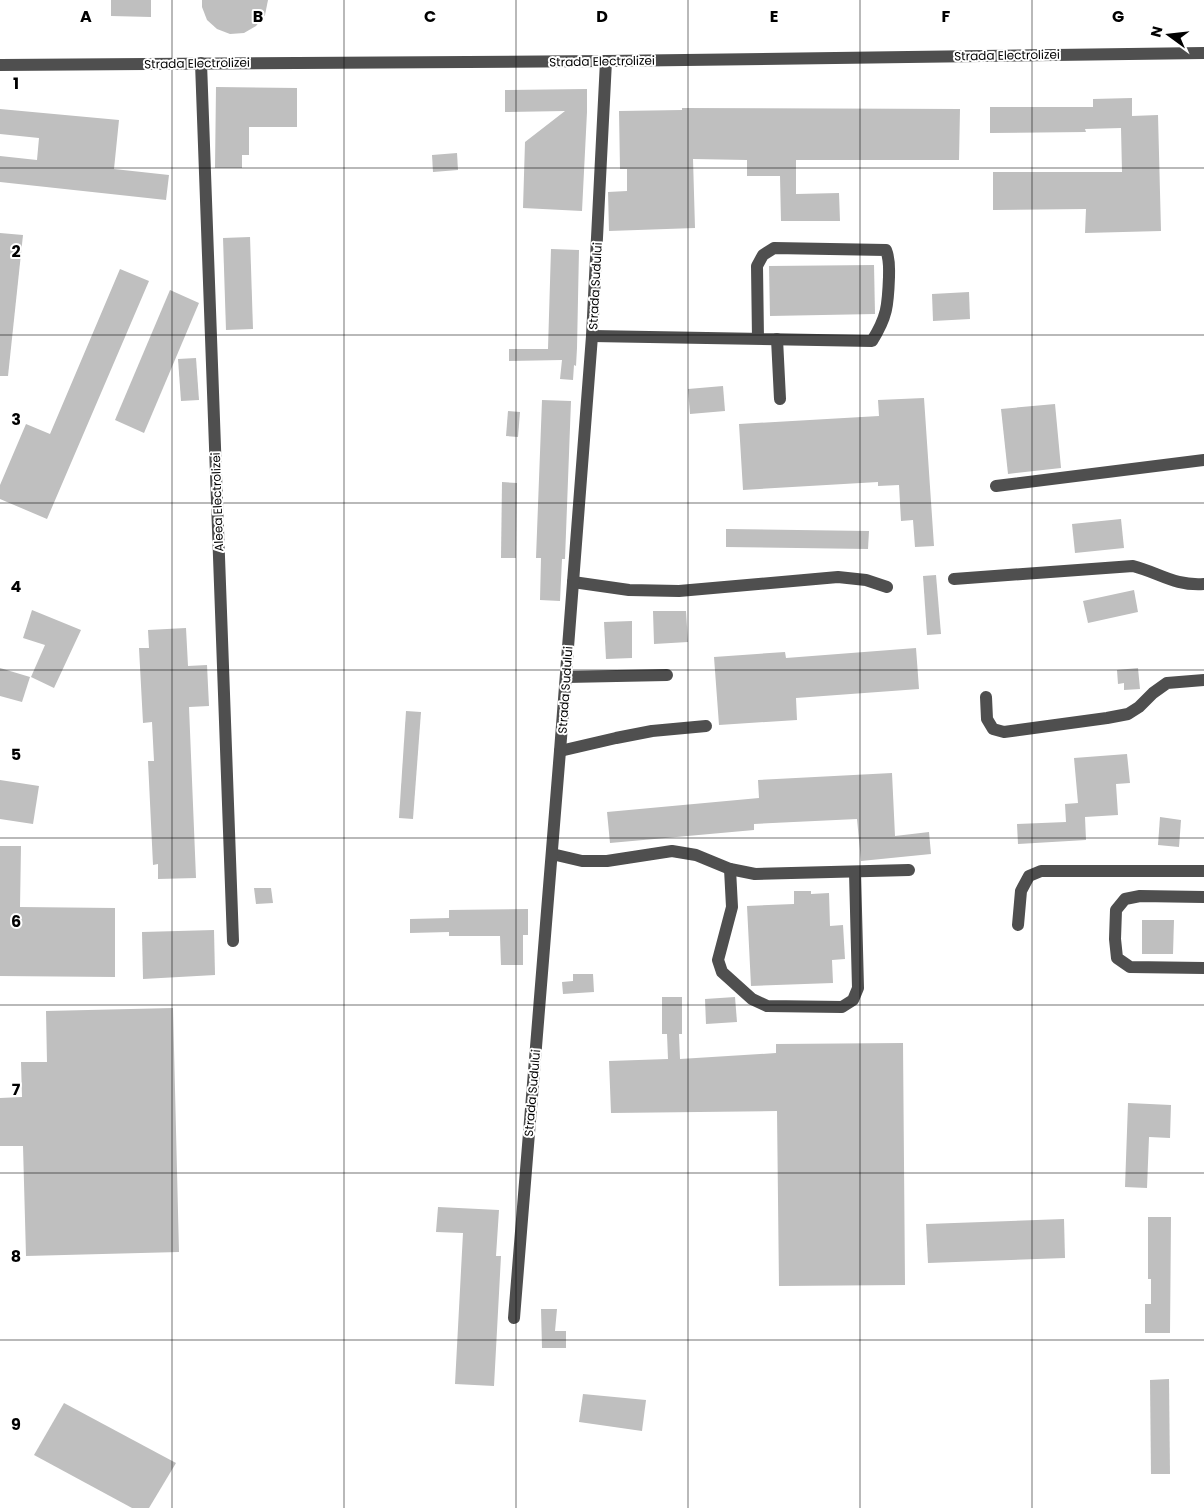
<svg xmlns="http://www.w3.org/2000/svg" width="1204" height="1508" font-family="Poppins,sans-serif">
<rect width="100%" height="100%" fill="#fff"/>
<g fill="#bfbfbf">
<polygon points="111,0 151,0 151,17 111,16"/>
<polygon points="202,0 268,0 265,15 256,26 244,33 230,34 217,29 207,20 202,7"/>
<polygon points="216,87 297,88 297,127 249,127 249,155 242,155 242,168 215,168"/>
<polygon points="587,89 587,112 582,211 523,208 525,142 565,111 505,112 505,90"/>
<polygon points="1132,98 1132,116 1158,115 1161,231 1085,233 1086,209 993,210 993,172 1122,172 1121,128 1085,129 1086,132 990,133 990,107 1093,107 1093,99"/>
<polygon points="682,108 960,109 959,160 796,160 796,194 839,193 840,221 781,221 780,176 747,176 747,160 693,159 695,228 609,231 608,192 627,191 627,169 620,169 619,111 682,110"/>
<polygon points="0,109 119,120 114,169 169,175 166,200 0,182 0,156 37,160 39,138 0,134"/>
<polygon points="457,153 458,170 433,172 432,155"/>
<polygon points="0,233 23,235 8,376 0,376"/>
<polygon points="250,237 253,329 226,330 223,238"/>
<polygon points="551,249 579,250 577,348 576,366 574,365 573,380 560,379 562,360 509,361 509,349 548,349"/>
<polygon points="874,265 875,314 770,316 769,266"/>
<polygon points="120,269 149,281 47,519 0,499 0,485 26,424 50,434"/>
<polygon points="170,290 199,303 144,433 115,420"/>
<polygon points="969,292 970,319 933,321 932,294"/>
<polygon points="196,358 199,400 181,401 178,359"/>
<polygon points="723,386 725,411 690,414 688,389"/>
<polygon points="924,398 934,546 915,547 913,520 901,521 899,485 878,486 878,482 743,490 739,424 879,416 878,400"/>
<polygon points="542,400 571,401 565,559 562,559 560,601 540,600 541,558 536,558"/>
<polygon points="1055,404 1061,468 1008,474 1001,409"/>
<polygon points="508,411 520,412 518,437 506,436"/>
<polygon points="502,482 517,483 516,558 501,558"/>
<polygon points="1121,519 1124,548 1075,553 1072,524"/>
<polygon points="726,529 869,531 868,549 726,547"/>
<polygon points="936,575 941,634 927,635 923,576"/>
<polygon points="1134,590 1138,612 1088,623 1083,601"/>
<polygon points="32,610 81,630 54,688 31,677 45,645 23,638"/>
<polygon points="653,611 686,611 688,642 654,644"/>
<polygon points="632,621 632,658 606,659 604,622"/>
<polygon points="186,628 188,666 207,665 209,706 189,707 196,878 158,879 158,864 153,865 148,761 154,761 152,722 143,723 139,648 149,648 148,630"/>
<polygon points="916,648 919,689 796,698 797,720 719,725 714,657 785,652 786,658"/>
<polygon points="0,668 30,677 22,702 0,696"/>
<polygon points="1138,668 1140,689 1124,690 1124,683 1118,684 1117,670"/>
<polygon points="406,711 421,712 413,819 399,818"/>
<polygon points="1127,754 1130,783 1116,784 1118,815 1085,817 1086,840 1018,844 1017,824 1066,822 1065,804 1078,803 1074,758"/>
<polygon points="892,773 895,836 929,832 931,854 861,861 857,819 754,824 754,830 610,843 607,812 759,798 758,780"/>
<polygon points="0,780 39,786 33,824 0,819"/>
<polygon points="1160,817 1181,820 1179,847 1158,845"/>
<polygon points="0,846 21,846 20,907 115,908 115,977 0,976"/>
<polygon points="254,888 271,888 273,903 256,904"/>
<polygon points="794,891 811,891 811,894 829,893 830,926 843,925 845,959 832,960 833,983 751,986 747,906 794,904"/>
<polygon points="528,909 528,935 523,935 523,965 501,965 500,936 449,936 449,932 410,933 410,919 449,918 449,910"/>
<polygon points="1142,920 1174,920 1173,954 1142,954"/>
<polygon points="214,930 215,975 143,979 142,932"/>
<polygon points="573,974 593,974 594,992 563,994 562,982 573,981"/>
<polygon points="662,997 682,997 682,1034 679,1034 680,1059 776,1053 776,1044 903,1043 905,1285 779,1286 777,1111 611,1113 609,1061 668,1059 667,1034 662,1034"/>
<polygon points="735,997 737,1022 706,1024 705,999"/>
<polygon points="173,1008 179,1252 26,1256 23,1146 0,1146 0,1098 22,1097 21,1062 47,1062 46,1011"/>
<polygon points="1128,1103 1171,1105 1170,1138 1149,1137 1147,1188 1125,1187"/>
<polygon points="438,1207 499,1210 496,1256 501,1256 494,1386 455,1384 463,1233 436,1232"/>
<polygon points="1148,1217 1171,1217 1170,1333 1145,1333 1145,1304 1151,1304 1151,1279 1148,1279"/>
<polygon points="1064,1219 1065,1258 928,1263 926,1224"/>
<polygon points="541,1309 557,1309 555,1331 566,1331 566,1348 542,1348"/>
<polygon points="1169,1379 1170,1474 1151,1474 1150,1380"/>
<polygon points="583,1394 646,1400 642,1431 579,1422"/>
<polygon points="64,1403 176,1463 149,1508 132,1508 34,1455"/>
</g>
<g fill="none" stroke-linecap="round" stroke-linejoin="round">
<g stroke="#4f4f4f" stroke-width="12">
<polyline points="201,63 233,941"/>
<polyline points="0,65 606,61 1204,53"/>
<path d="M592,336L872,341C887,317 888,306 889,277C889,268 890,260 886,250L774,248L763,255L757,266L758,339"/>
<polyline points="777,339 780,399"/>
<polyline points="996,486 1204,460"/>
<path d="M954,579L1133,566C1160,573 1174,586 1204,584"/>
<polyline points="573,582 629,590 679,591 838,577 866,580 887,587"/>
<polyline points="566,677 667,675"/>
<polyline points="986,697 987,719 993,729 1004,732 1107,718 1128,714 1139,707 1153,693 1167,683 1204,680"/>
<polyline points="560,751 616,738 652,731 706,726"/>
<polyline points="552,854 582,861 607,861 672,851 696,855 730,869 755,874 909,870"/>
<polyline points="730,869 732,907 718,960 722,972 752,999 767,1006 842,1007 853,1000 858,988 855,872"/>
<polyline points="1204,897 1140,896 1125,899 1116,910 1115,939 1117,958 1130,967 1204,968"/>
<polyline points="1018,925 1021,891 1029,876 1041,871 1204,871"/>
<polyline points="514,1318 560,751 592,336 606,61"/>
</g>
</g>
<path fill="none" stroke="#000" stroke-width="1" stroke-opacity="0.55" d="M172,0V1508M344,0V1508M516,0V1508M688,0V1508M860,0V1508M1032,0V1508M0,168H1204M0,335H1204M0,503H1204M0,670H1204M0,838H1204M0,1005H1204M0,1173H1204M0,1340H1204"/>
<g text-anchor="middle" dominant-baseline="central" stroke-width="4" stroke-linejoin="round" paint-order="stroke">
<g font-size="12" fill="#000" stroke="#fff">
<text transform="translate(1007 55) rotate(-1)">Strada Electrolizei</text>
<text transform="translate(602 61) rotate(-1)">Strada Electrolizei</text>
<text transform="translate(197 63) rotate(-1)">Strada Electrolizei</text>
<text transform="translate(595 286) rotate(-87)">Strada Sudului</text>
<text transform="translate(217 502) rotate(-92)">Aleea Electrolizei</text>
<text transform="translate(565 690) rotate(-86)">Strada Sudului</text>
<text transform="translate(532 1093) rotate(-85)">Strada Sudului</text>
</g>
</g>
<g font-size="16" text-anchor="middle" font-weight="bold" fill="#000" stroke="#fff" stroke-width="4" stroke-linejoin="round" paint-order="stroke">
<text x="86" y="22">A</text>
<text x="258" y="22">B</text>
<text x="430" y="22">C</text>
<text x="602" y="22">D</text>
<text x="774" y="22">E</text>
<text x="946" y="22">F</text>
<text x="1118" y="22">G</text>
<text x="16" y="89">1</text>
<text x="16" y="257">2</text>
<text x="16" y="425">3</text>
<text x="16" y="592">4</text>
<text x="16" y="760">5</text>
<text x="16" y="927">6</text>
<text x="16" y="1095">7</text>
<text x="16" y="1262">8</text>
<text x="16" y="1430">9</text>
</g>
<g transform="translate(1169 35) rotate(285)" stroke="#ffffff" stroke-width="4" paint-order="stroke">
<path d="M0-4L9 19L0 12L-9 19Z" fill="#000000"/>
<text y="-8" font-size="14" font-weight="bold" text-anchor="middle" fill="#000000">N</text>
</g>
</svg>
